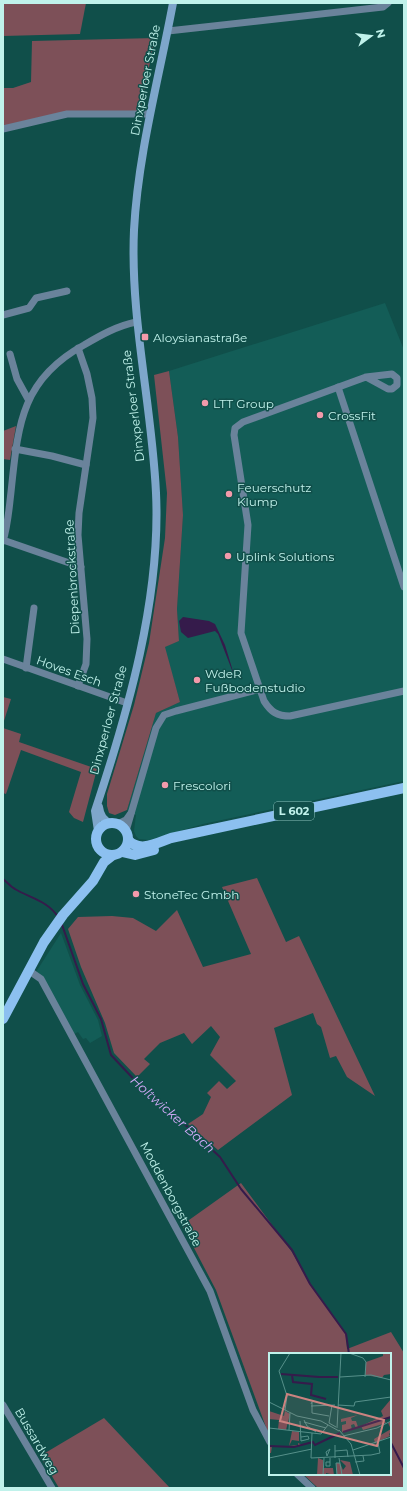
<svg xmlns="http://www.w3.org/2000/svg" width="407" height="1491" font-family="Montserrat,sans-serif">
<rect width="100%" height="100%" fill="#104f4a"/>
<g fill="#135d57">
<polygon points="385,303 404,350 404,781 203,824 149,840 139,839 136,836 134,831 136,815 127,810 146,746 156,713 180,702 164,647 179,641 177,609 183,516 178,437 169,371"/>
<polygon points="61,933 80,985 98,1020 102,1036 90,1043 86,1038 83,1039 78,1032 74,1034 36,972"/>
</g>
<g fill="#7d5058">
<polygon points="3,3 86,3 80,34 3,36"/>
<polygon points="155,38 141,106 138,111 63,112 3,126 3,88 13,88 31,82 32,41"/>
<polygon points="169,371 178,437 183,515 177,609 179,641 165,647 180,702 156,713 127,810 115,815 109,813 107,806 107,794 134,705 149,643 165,538 167,493 154,375"/>
<polygon points="16,426 10,460 3,459 3,431"/>
<polygon points="3,697 11,699 3,724"/>
<polygon points="3,728 21,734 19,742 97,769 83,822 74,818 69,812 81,772 21,750 6,794 3,793"/>
<polygon points="257,878 286,942 299,936 375,1096 347,1077 336,1056 330,1058 321,1027 317,1024 313,1013 274,1028 292,1095 218,1150 188,1124 203,1114 211,1097 207,1093 219,1081 227,1089 236,1081 210,1055 220,1037 211,1026 192,1044 184,1033 160,1043 144,1059 150,1064 137,1077 114,1053 105,1023 81,967 68,929 78,917 112,916 133,918 156,931 177,910 203,967 251,954 222,887"/>
<polygon points="241,1183 292,1252 310,1284 346,1334 347,1349 391,1332 404,1353 404,1488 318,1488 303,1474 390,1474 390,1354 270,1354 270,1435 267,1430 216,1290 182,1225"/>
<polygon points="104,1418 170,1488 59,1488 40,1456"/>
</g>
<polygon fill="#351b4b" points="183,617 209,621 215,624 225,645 235,678 218,634 215,631 188,638 181,632 179,621"/>
<g fill="none" stroke-linecap="round" stroke-linejoin="round">
<g stroke="#351b4b" stroke-width="2">
<path d="M3,879C7,882 11,887 15,889C30,898 48,901 58,917"/>
<polyline points="61,922 83,984 101,1019 111,1055 143,1089 153,1095 220,1157 241,1189 292,1250 310,1284 346,1334 349,1354"/>
<polyline points="390,1441 404,1468"/>
</g>
<g stroke="#6a839b" stroke-width="7">
<polyline points="168,31 383,7 388,3"/>
<polyline points="3,129 67,114 150,114"/>
<polyline points="3,315 29,308 36,298 67,291"/>
<polyline points="10,354 17,379 28,399"/>
<path d="M366,377L392,374L397,378V385L392,389H388L366,377L243,422L235,428L234,435L248,525L241,633L264,701C271,712 277,716 290,716L404,691"/>
<polyline points="338,387 404,587"/>
<polyline points="15,449 52,456 86,465"/>
<polyline points="3,540 81,567"/>
<path d="M3,541C8,525 9,509 11,492C18,427 20,380 84,345C101,335 117,326 136,322"/>
<polyline points="3,659 127,703"/>
<polyline points="26,668 34,608"/>
<polyline points="78,686 86,664 87,639 78,535 79,513 93,418 92,398 87,374 78,348"/>
<polyline points="118,824 126,820 131,813"/>
<polyline points="126,831 156,728 164,715 176,711 260,689"/>
<polyline points="28,970 41,979 210,1291 253,1410 270,1442"/>
<polyline points="3,1405 52,1488"/>
<polyline points="297,1474 312,1488"/>
</g>
<g stroke="#7ea6cb" stroke-width="8">
<path d="M99,807C100,815 103,821 111,823"/>
<path d="M98,831L95,811C128,712 161,598 156,493C152,405 130,319 134,230C138,154 159,78 173,3"/>
</g>
<g stroke="#8cc0f0" stroke-width="10">
<circle cx="112" cy="839" r="16"/>
<path d="M128,840C140,853 156,843 171,838L404,788"/>
<polyline points="122,852 135,855 154,850"/>
<polyline points="3,1019 44,942 63,915 93,881 104,862 113,855"/>
</g>
</g>
<g fill="#f39aab" stroke="#104f4a" stroke-width="1.5">
<rect x="141" y="333" width="8" height="8" rx="2"/>
<circle cx="205" cy="403" r="4"/>
<circle cx="320" cy="415" r="4"/>
<circle cx="229" cy="494" r="4"/>
<circle cx="228" cy="556" r="4"/>
<circle cx="197" cy="680" r="4"/>
<circle cx="165" cy="785" r="4"/>
<circle cx="136" cy="894" r="4"/>
</g>
<g text-anchor="middle" dominant-baseline="central" stroke-width="3" stroke-linejoin="round" paint-order="stroke">
<rect fill="#104f4a" stroke="#8bc1bb" stroke-width="1" x="274" y="802" width="40" height="18" rx="3"/>
<g font-size="11" font-weight="bold" fill="#c0f2eb">
<text x="294" y="811">L 602</text>
</g>
<g font-size="12" fill="#c0f2eb" stroke="#104f4a">
<text transform="translate(145 80) rotate(-79)">Dinxperloer Straße</text>
<text transform="translate(133 406) rotate(-97)">Dinxperloer Straße</text>
<text transform="translate(72 577) rotate(-93)">Diepenbrockstraße</text>
<text transform="translate(69 671) rotate(20)">Hoves Esch</text>
<text transform="translate(108 720) rotate(-75)">Dinxperloer Straße</text>
<text transform="translate(171 1194) rotate(62)">Moddenborgstraße</text>
<text transform="translate(37 1441) rotate(60)">Bussardweg</text>
</g>
<g font-size="12" fill="#c0f2eb" stroke="#104f4a" text-anchor="start">
<text x="153" y="337">Aloysianastraße</text>
<text x="213" y="403">LTT Group</text>
<text x="328" y="415">CrossFit</text>
<text x="237" y="487">Feuerschutz<tspan x="237" dy="14">Klump</tspan></text>
<text x="236" y="556">Uplink Solutions</text>
<text x="205" y="673">WdeR<tspan x="205" dy="14">Fußbodenstudio</tspan></text>
<text x="173" y="785">Frescolori</text>
<text x="144" y="894">StoneTec Gmbh</text>
</g>
<g font-size="13" font-style="italic" fill="#d4abfb" stroke="#104f4a">
<text transform="translate(173 1114) rotate(42)">Holtwicker Bach</text>
</g>
</g>
<g transform="translate(269 1353)">
<rect width="122" height="122" fill="#104f4a"/>
<path d="M114,0H122V21L115,22L113,25L96,22L97,9L114,3ZM122,46V64L115,67L117,70L94,77L92,73L114,63L112,58ZM0,58L15,63L16,58L21,61L17,77L9,76L10,67L0,66ZM89,62L82,65L83,68H87L89,74L87,75L85,71L82,72L83,77L73,79V72L77,71V68L72,69V66ZM122,68V79L120,81L121,83L106,90L105,86L122,76L119,70ZM23,78L30,79V88L23,87L20,93L29,92V90L33,92L25,94L3,93L2,100H0V93H20ZM49,105L54,107V115H64L65,122L57,120V122H48ZM71,107L81,109L84,122H68L67,110H71L74,117L77,113Z" fill="#7d5058"/>
<path fill="none" stroke="#351b4b" stroke-width="2" d="M12,21L50,24M23,22L24,29L43,31L42,42L57,46M50,24H69M74,79L122,64M0,93L25,94L44,89L46,92L71,80"/>
<path fill="none" stroke="#56908a" stroke-width="1" d="M80,0L94,5L97,9L96,24M71,24L102,22L122,27M0,49L28,63L52,68L70,78M42,51L43,49V60L60,63M63,52L60,70L67,74M69,52L85,53L86,49L122,44M42,53L66,52M16,57L18,43L10,18L21,0M35,67L38,73L47,79M31,68L32,88L40,86L39,83L32,84M35,69L57,75M0,75L52,81L59,72M68,75L72,0M20,77L21,60M70,77L82,91L91,122M43,80L42,105L102,102L111,100L109,90M74,83L108,75L122,68M84,97L122,84M66,98L78,97L79,104M58,103L57,99L61,96L58,103M0,105L43,96M66,105V92M70,105L73,122M61,109H57V113H61V105M86,109L95,108L94,103M54,122L55,105M68,122L67,110H71"/>
<path fill="#cc8380" fill-opacity="0.15" stroke="#cc8380" stroke-width="2" d="M18,41L115,67L108,93L11,68Z"/>
<rect width="122" height="122" fill="none" stroke="#c0f2eb" stroke-width="2"/>
</g>
<rect width="407" height="1491" fill="none" stroke="#c0f2eb" stroke-width="8"/>
<g transform="translate(371 36) rotate(75)" stroke="#104f4a" stroke-width="3" paint-order="stroke">
<path d="M0-3L7 15L0 10L-7 15Z" fill="#c0f2eb"/>
<text y="-6" font-size="11" font-weight="bold" text-anchor="middle" fill="#c0f2eb">N</text>
</g>
</svg>
